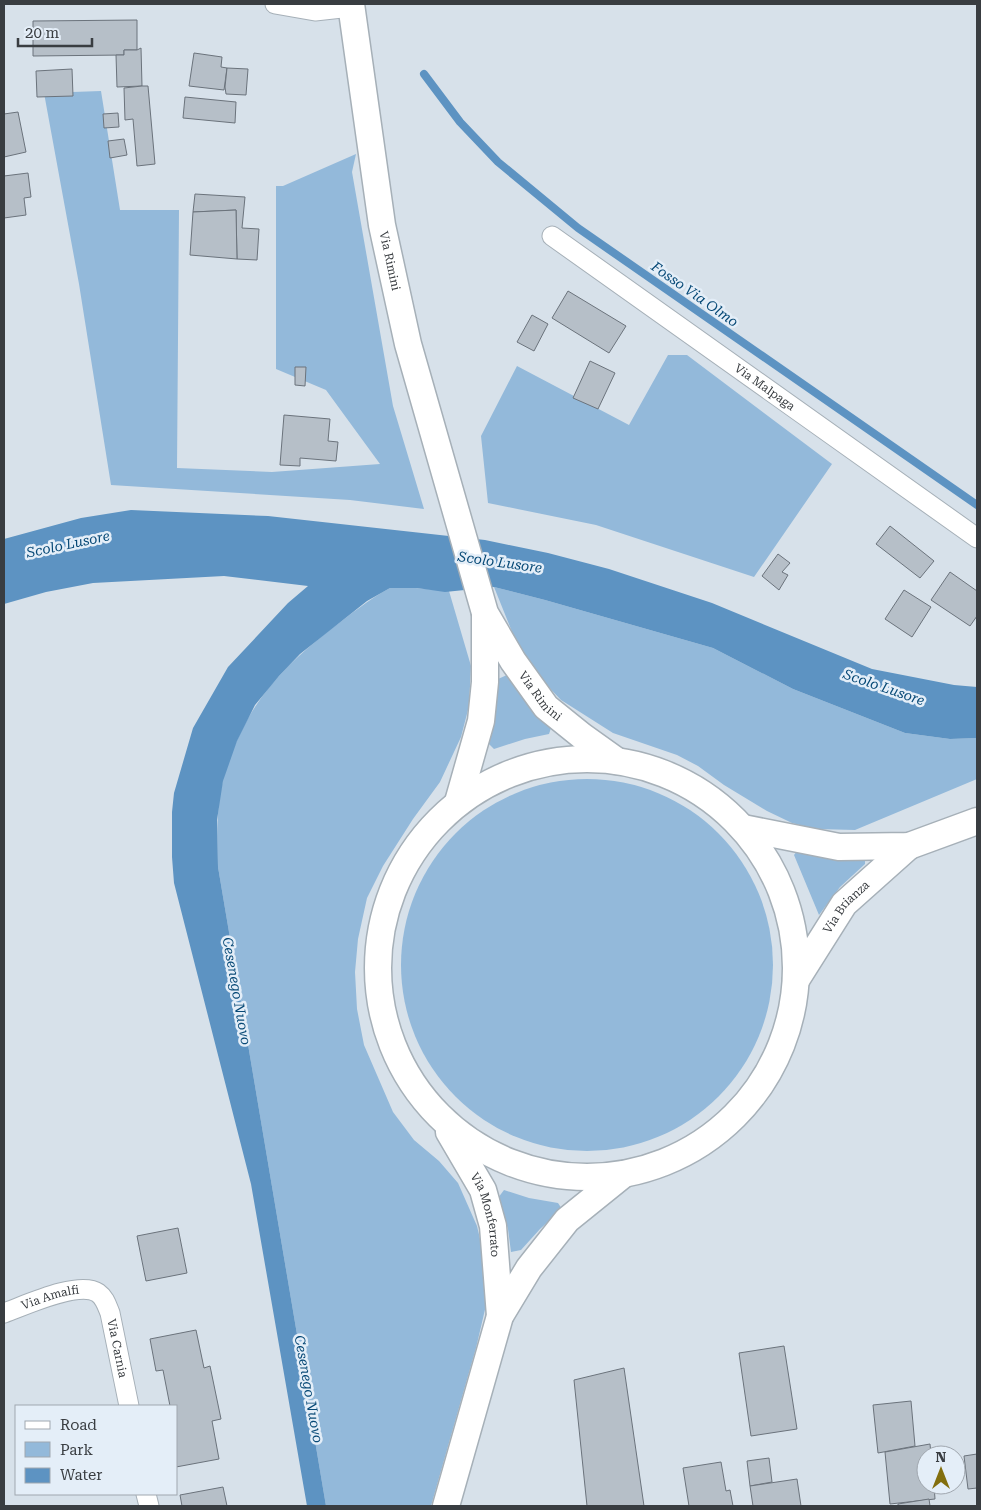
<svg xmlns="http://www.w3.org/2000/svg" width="981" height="1510" font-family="'Roboto Serif',serif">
<rect width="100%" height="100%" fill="#d7e1ea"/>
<g fill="#93b9da">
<polygon points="101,91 120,210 179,210 177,468 272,472 380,464 326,390 276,369 276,186 283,186 356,154 352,172 393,406 424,509 350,500 111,485 79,284 44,93"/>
<polygon points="668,355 687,355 832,464 754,577 596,525 488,503 481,436 517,366 629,425"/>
<polygon points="494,587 545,600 713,648 793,689 905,733 950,739 977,738 977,779 855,830 816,829 792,823 767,811 724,785 698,766 677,755 613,733 561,700 539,677 519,649"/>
<path d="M390,588H416L449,591L471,666L469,706L461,737L440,782L413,819L383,866L367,898L358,939L355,972L357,1009L364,1045L393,1112L414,1140L439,1161L458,1183L477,1226L481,1243L487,1301L476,1348L431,1506H326L218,867C217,838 216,809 223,780C242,711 276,672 331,629C351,614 368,600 390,588Z"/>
<polygon points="507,675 552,725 549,734 525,739 494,749 488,743 498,679"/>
<circle cx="587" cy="965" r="186"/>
<path d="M797,851C822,858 840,859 865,858V864L840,887L819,915L794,855Z"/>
<polygon points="504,1190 529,1198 558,1203 562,1209 540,1229 521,1250 511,1252 508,1229 498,1198"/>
</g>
<polygon fill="#5d93c2" points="131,510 268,516 485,540 548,553 609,569 712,603 872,669 954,685 977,687 977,738 950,739 905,733 793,689 713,648 545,600 494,587 445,592 417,588 390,588 367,601 300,654 279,676 255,705 237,741 223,781 217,820 218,867 326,1506 307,1506 251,1184 174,883 172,857 172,812 174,793 193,728 228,667 288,603 308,586 224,576 93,583 46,592 4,604 4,539 81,518"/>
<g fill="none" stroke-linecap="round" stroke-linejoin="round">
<polyline stroke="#5d93c2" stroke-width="8" points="424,74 460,122 498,162 578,228 977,505"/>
</g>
<g fill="#b6bfc8" stroke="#6b737c">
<polygon points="137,20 137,50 124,50 124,55 33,56 33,21"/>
<polygon points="141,48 142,86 117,87 116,55 124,55 124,50 137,50"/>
<polygon points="194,53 222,57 221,67 227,68 224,90 189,86"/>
<polygon points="227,68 248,69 246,95 226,94 225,87"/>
<polygon points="72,69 73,96 37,97 36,71"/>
<polygon points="142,86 148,86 155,164 137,166 133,119 125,120 124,88"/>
<polygon points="185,97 236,102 235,123 183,118"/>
<polygon points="18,112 26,152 4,157 4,114"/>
<polygon points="118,113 119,127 104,128 103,114"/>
<polygon points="124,139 127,155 110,158 108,141"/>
<polygon points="28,173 31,197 24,198 26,215 4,218 4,176"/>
<polygon points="195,194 245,197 242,228 259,229 257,260 237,259 236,210 193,212"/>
<polygon points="236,210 237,259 190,255 193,212"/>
<polygon points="568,291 626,326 609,353 552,318"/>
<polygon points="532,315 548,324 534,351 517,342"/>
<polygon points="590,361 615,373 598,409 573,398"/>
<polygon points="295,367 306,367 305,386 295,385"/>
<polygon points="284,415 330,419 328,441 338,442 336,461 300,458 300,466 280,465"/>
<polygon points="890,526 934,561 920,578 876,544"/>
<polygon points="778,554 790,563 782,572 788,575 779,590 762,576"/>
<polygon points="950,572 977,591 977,616 970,626 931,600"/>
<polygon points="904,590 931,607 912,637 885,619"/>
<polygon points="178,1228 187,1273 146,1281 137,1236"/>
<polygon points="196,1330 204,1368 210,1366 221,1419 212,1421 219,1459 176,1467 176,1406 170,1406 163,1370 156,1371 150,1339"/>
<polygon points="784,1346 797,1429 751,1436 739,1353"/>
<polygon points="624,1368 644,1506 587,1506 574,1380"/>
<polygon points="911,1401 915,1446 878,1453 873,1405"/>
<polygon points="930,1444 931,1455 926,1455 926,1485 934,1485 935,1499 890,1504 885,1452"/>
<polygon points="977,1454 977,1488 968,1489 964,1456"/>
<polygon points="769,1458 772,1482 750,1486 747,1461"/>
<polygon points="721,1462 726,1491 730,1490 733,1506 689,1506 683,1468"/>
<polygon points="797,1479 801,1506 753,1506 750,1486"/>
<polygon points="223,1487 227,1506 182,1506 180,1495"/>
<polygon points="929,1499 930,1506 898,1506 898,1504"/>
</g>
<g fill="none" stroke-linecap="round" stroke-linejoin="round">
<g stroke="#a6b0b8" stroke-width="21">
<g id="minor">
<polyline points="275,4 315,11 351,7"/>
<path id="s1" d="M552,236L977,538"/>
<path id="s2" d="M4,1313C24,1306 79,1280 98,1293C105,1298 107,1306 110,1313L129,1406"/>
<polyline points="146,1494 149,1506"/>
</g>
</g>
<g stroke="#a6b0b8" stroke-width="29">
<g id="secondary">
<path id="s3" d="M351,4L382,225L408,344L485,613L513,661L546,707L582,736L617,761"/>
<circle cx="587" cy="968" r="209"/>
<polyline points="458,802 481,721 485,682 485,614"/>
<polyline points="743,828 839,847 909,846 977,821"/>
<path id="s4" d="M796,980L844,904L909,846"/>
<path id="s5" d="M449,1132L483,1190L493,1226L500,1316"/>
<polyline points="446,1506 500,1316 529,1268 567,1220 624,1174"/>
</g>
</g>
<use href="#minor" stroke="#fff" stroke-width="19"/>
<use href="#secondary" stroke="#fff" stroke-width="26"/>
</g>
<g text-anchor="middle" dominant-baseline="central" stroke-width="5" stroke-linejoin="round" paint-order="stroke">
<g font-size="12" fill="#393d41" stroke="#e4eef8">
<text stroke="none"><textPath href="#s3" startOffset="260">Via Rimini</textPath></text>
<text stroke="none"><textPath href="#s1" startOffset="261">Via Malpaga</textPath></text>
<text stroke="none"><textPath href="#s3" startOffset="725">Via Rimini</textPath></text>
<text stroke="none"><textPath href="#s4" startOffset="89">Via Brianza</textPath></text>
<text stroke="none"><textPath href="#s5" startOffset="92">Via Monferrato</textPath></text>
<text stroke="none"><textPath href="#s2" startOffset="49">Via Amalfi</textPath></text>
<text stroke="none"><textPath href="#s2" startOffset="158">Via Carnia</textPath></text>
</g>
<g font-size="14" font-style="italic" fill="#074976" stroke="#e4eef8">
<text transform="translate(695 294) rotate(35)">Fosso Via Olmo</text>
<text transform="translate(68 544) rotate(-12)">Scolo Lusore</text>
<text transform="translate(500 562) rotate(8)">Scolo Lusore</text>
<text transform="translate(884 687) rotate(19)">Scolo Lusore</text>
<text transform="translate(237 991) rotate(80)">Cesenego Nuovo</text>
<text transform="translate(309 1389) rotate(80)">Cesenego Nuovo</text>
</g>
</g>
<rect width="981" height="1510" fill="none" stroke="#393d41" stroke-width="10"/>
<rect x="15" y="1405" width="162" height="90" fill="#e4eef8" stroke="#a0a7af"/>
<rect x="25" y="1421" width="25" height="8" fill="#ffffff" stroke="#a0a7af"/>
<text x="60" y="1430" font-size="15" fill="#393d41">Road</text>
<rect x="25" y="1442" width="25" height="15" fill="#93b9da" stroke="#a0a7af"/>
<text x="60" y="1455" font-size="15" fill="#393d41">Park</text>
<rect x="25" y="1468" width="25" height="15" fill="#5d93c2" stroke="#a0a7af"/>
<text x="60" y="1480" font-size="15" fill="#393d41">Water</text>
<g transform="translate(941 1470)"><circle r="24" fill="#e4eef8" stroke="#a0a7af"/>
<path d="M0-4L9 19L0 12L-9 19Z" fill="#836f0e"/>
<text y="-8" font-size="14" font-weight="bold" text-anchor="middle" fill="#393d41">N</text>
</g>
<path d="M18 38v8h74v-8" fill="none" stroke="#393d41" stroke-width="2.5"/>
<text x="25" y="38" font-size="15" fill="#393d41" stroke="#e4eef8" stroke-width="4" paint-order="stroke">20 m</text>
</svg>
